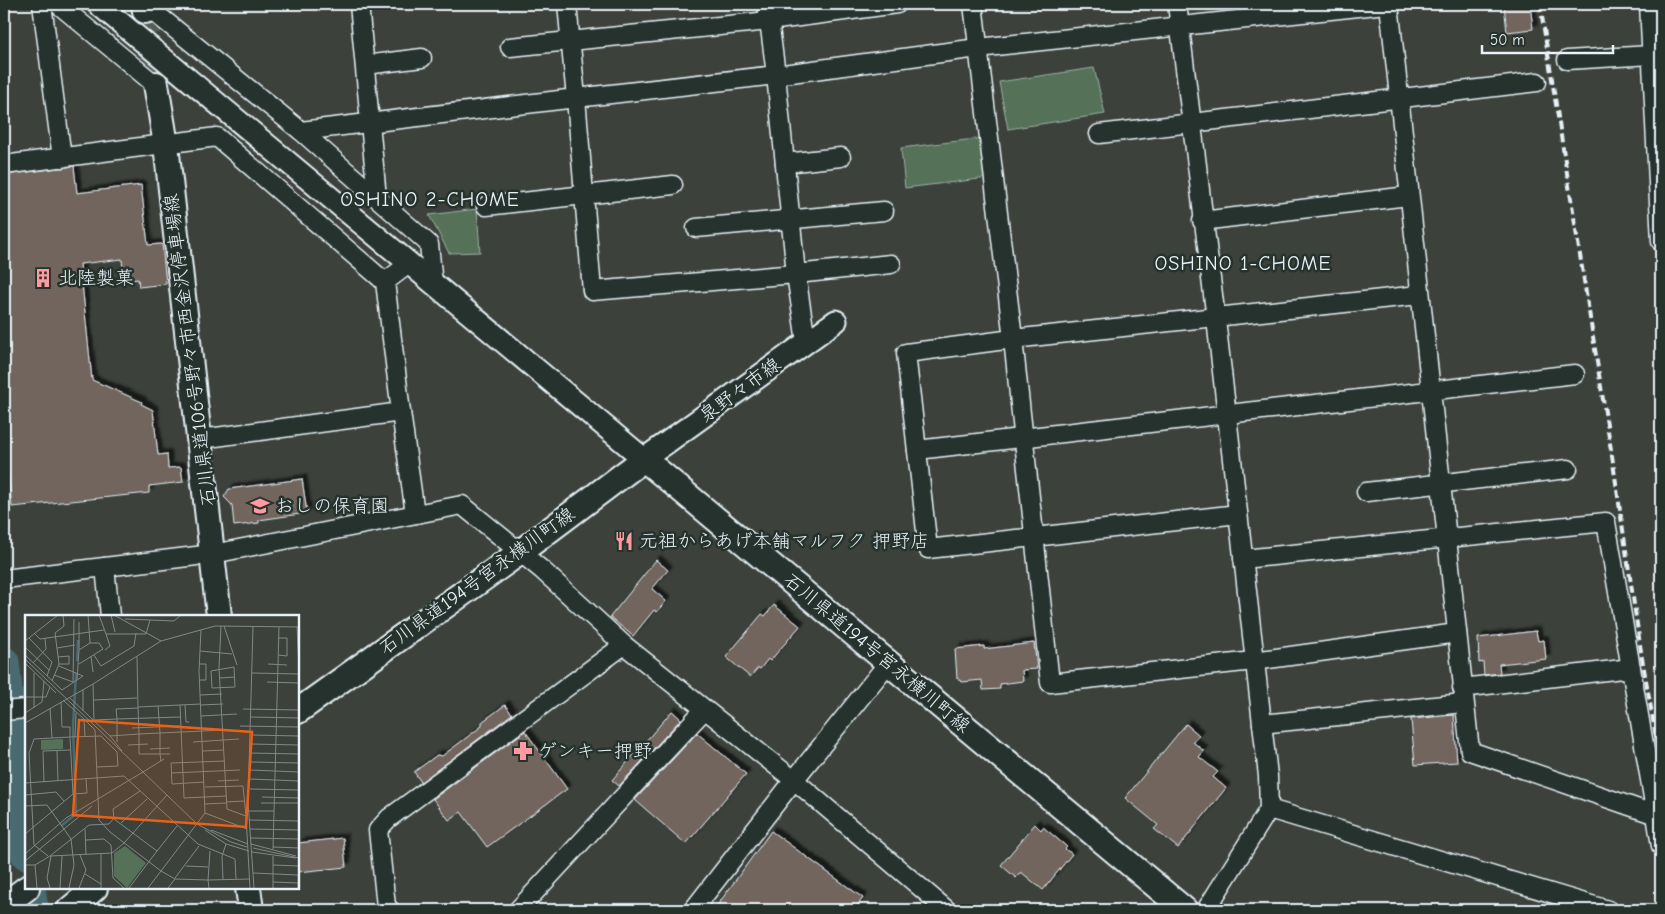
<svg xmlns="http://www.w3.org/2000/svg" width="1665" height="914" font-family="'Comic Neue','Klee One',sans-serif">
<defs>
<filter id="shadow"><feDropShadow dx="4.5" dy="-4.5" stdDeviation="1" flood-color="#0009"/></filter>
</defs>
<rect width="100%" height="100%" fill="#3c423b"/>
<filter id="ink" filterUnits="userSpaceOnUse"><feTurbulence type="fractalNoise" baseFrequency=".02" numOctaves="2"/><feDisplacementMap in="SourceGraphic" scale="10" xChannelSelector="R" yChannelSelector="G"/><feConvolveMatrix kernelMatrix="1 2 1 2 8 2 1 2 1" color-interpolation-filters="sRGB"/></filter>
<g filter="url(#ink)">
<g fill="#557158" stroke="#9eb1a8">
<polygon points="1094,68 1105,114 1008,129 999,82"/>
<polygon points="983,138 988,178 905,188 901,148"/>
<polygon points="477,209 480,252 449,253 429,215"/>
</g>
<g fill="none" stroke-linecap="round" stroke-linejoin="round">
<g stroke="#496b70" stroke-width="31">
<polyline points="4,662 26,854"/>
<polyline points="30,888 33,908 31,910"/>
</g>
</g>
<g fill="#71655d" stroke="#e8f1f8" filter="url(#shadow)">
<polygon points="1530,4 1533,29 1507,32 1504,5"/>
<polygon points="74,166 77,193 141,185 148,245 162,244 166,284 139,287 138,279 124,281 122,259 80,264 92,380 142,402 141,404 153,410 158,455 167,454 168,468 181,467 183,482 149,486 149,493 12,507 4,435 4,175"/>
<polygon points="302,479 307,513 259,520 259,523 234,526 232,505 224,497 229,489"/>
<polygon points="656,560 668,570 652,589 666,601 657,612 654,610 633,636 610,617"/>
<polygon points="774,605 800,626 770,661 768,659 760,669 758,668 750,677 726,657 762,614 765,616"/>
<polygon points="1536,631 1538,641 1544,640 1546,659 1499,664 1500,673 1484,675 1483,662 1479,663 1478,638"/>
<polygon points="1034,643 1037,669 1022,670 1023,681 1000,684 1000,689 983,690 982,680 962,682 957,678 955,649 984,646 984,649"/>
<polygon points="505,705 512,714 421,782 414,772 437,755 442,756 482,726 482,722"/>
<polygon points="672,711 681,719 619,786 612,780"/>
<polygon points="1454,715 1457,762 1415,765 1411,719"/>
<polygon points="1186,724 1199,735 1193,742 1204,751 1199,757 1218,772 1213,777 1226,788 1178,848 1154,829 1158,825 1125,798"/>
<polygon points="525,731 567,789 487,847 461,812 449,820 433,799"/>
<polygon points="697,733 746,774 686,844 635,800"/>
<polygon points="1035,824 1041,830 1043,827 1067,847 1065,849 1072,854 1043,890 1021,872 1016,878 1001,865"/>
<polygon points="771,831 863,898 854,910 714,910"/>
<polygon points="343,838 346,867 298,872 298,843"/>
</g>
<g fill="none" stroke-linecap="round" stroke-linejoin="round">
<polyline stroke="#565c57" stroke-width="24" stroke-dasharray="24 12" stroke-linecap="butt" points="145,11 156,84"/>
<g stroke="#e8f1f8" stroke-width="21">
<g id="minor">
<polyline points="42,4 62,158"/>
<polyline points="58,4 157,86"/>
<polyline points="144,4 301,131"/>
<polyline points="359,4 377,198"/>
<polyline points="767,4 776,75 576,98 592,291 796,274 806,342"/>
<polyline points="973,4 1013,339 1050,683 1254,661 1457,633"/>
<polyline points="1177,4 1216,319 1268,776 1269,809 1206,910"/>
<polyline points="1389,4 1470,751 1656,815 1661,846"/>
<polyline points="1649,4 1661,242"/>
<polyline points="510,47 769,21 897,4"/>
<polyline points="1567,60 1651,55"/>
<polyline points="365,65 422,58"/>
<polyline points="1099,134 1537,82"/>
<polyline points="785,163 841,157"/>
<polyline points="4,165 217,137 385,282 401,412 201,439"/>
<polyline points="486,206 673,185"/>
<polyline points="1202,221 1408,196"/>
<polyline points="696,228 884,211"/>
<polyline points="891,264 796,274 776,75 978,48 1386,4"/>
<polyline points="385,282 410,263"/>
<polyline points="433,284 429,244 301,131 576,98 567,4"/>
<polyline points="401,412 415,514"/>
<polyline points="917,450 1575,374"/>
<polyline points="1366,492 1568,469"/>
<polyline points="1238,514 928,549 906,353 1013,339 1419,295"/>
<polyline points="1243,559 1606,522 1656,815"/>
<polyline points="105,567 110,616"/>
<polyline points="4,579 213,554 462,505 542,570 624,645 794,780 947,910"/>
<polyline points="1462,688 1631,668"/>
<polyline points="4,711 26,709"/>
<polyline points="1262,724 1463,703"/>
<polyline points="1269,809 1608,910"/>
<polyline points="390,910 386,906 378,830 389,818 624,645"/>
<polyline points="518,910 704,710"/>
<polyline points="693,910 794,780 889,662"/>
</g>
</g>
<g stroke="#e8f1f8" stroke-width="25">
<polyline id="tertiary" points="98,4 644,459 836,321"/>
</g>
<g stroke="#e8f1f8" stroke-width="28">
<g id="secondary">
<polyline points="144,4 145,11"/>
<polyline points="156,84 166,145 219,616"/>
<polyline points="298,711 519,553 644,459 1185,910"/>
<polyline points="248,888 251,910"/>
<polyline points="4,905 27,888"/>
<polyline points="69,910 95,888"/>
</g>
</g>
<use href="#minor" stroke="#26332d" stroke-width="18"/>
<use href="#tertiary" stroke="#26332d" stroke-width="21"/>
<use href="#secondary" stroke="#26332d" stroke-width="24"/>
<polyline stroke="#e8f1f8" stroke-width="4" stroke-dasharray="8 4" stroke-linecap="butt" points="1540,4 1612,456 1642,658 1661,764"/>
</g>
</g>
<defs>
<g id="building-bare" transform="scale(1.5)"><path d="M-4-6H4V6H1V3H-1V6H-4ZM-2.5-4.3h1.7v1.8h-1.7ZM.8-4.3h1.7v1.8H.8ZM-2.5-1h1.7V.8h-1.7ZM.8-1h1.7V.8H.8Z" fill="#ff9aa2" stroke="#26332d" stroke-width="2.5" paint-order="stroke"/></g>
<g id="school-bare" transform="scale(1.5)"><path d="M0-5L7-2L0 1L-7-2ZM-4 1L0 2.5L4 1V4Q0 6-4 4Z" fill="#ff9aa2" stroke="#26332d" stroke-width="2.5" paint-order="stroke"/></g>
<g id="restaurant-bare" transform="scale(1.5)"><path d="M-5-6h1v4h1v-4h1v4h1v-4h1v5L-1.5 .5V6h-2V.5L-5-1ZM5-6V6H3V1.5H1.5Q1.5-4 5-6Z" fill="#ff9aa2" stroke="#26332d" stroke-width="2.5" paint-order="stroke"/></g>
<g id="pharmacy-bare" transform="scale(1.5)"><path d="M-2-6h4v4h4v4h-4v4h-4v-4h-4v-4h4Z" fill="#ff9aa2" stroke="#26332d" stroke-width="2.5" paint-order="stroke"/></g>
</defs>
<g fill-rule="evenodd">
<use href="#building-bare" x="43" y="278"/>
<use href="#school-bare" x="260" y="506"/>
<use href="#restaurant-bare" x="624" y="541"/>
<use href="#pharmacy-bare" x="523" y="751"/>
</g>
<g text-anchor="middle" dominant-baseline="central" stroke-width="5" stroke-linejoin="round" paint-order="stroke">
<g font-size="19" fill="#e8f1f8" stroke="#26332d" text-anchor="start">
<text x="58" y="278">北陸製菓</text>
<text x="275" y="506">おしの保育園</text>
<text x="639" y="541">元祖からあげ本舗マルフク 押野店</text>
<text x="538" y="751">ゲンキー押野</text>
</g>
<g font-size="19" fill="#e8f1f8" stroke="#26332d">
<text transform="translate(190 350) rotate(-97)">石川県道106号野々市西金沢停車場線</text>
<text transform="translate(740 390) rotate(-36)">泉野々市線</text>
<text transform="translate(477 581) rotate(-36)">石川県道194号宮永横川町線</text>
<text transform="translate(877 653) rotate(40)">石川県道194号宮永横川町線</text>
</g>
<g font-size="20" letter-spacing="1" fill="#e8f1f8" stroke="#26332d">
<text x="430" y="199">OSHINO 2-CHOME</text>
<text x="1243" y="263">OSHINO 1-CHOME</text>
</g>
</g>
<g transform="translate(25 615)">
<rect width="274" height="274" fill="#3c423b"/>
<path d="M38,124V134L16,135V125ZM100,231L121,248L102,273L89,261V238Z" fill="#557158"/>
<path fill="none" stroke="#496b70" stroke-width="2.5" d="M52,46L53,25M36,211L51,199L48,112L51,58"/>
<path fill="none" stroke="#818887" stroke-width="1" d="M63,0L65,28M74,0L81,19H121L125,5L149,6L156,0M86,0L90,17M89,0L136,26L190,11L274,12M100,4L125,5M54,7V34M196,11L194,53L202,194L221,201L225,273M199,11L212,50M228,12L223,187L229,273M272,12L274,53M10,19L15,24L79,15M4,23L27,47L22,61M0,26L33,0M0,32L24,55M32,33L50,30M80,35L85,31L81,19M175,36L207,39M0,40L37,75L52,65L54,35L65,28H74L78,34L54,49M69,40L76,51L109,31L111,18M253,40L262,41V23H253M66,41L68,57M33,42L44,41V49H34M112,42L113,92M0,44L118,157L139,144M0,48L31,78M8,48L21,34L20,23M174,49H181V65H175M243,49L262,50M34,51L58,61L52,65M209,52L210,72L187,73L186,56ZM227,58L274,59M29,60L48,67M195,63L210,62M27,66L34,49L30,18L39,11L38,0M48,67L49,4M242,67L274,68M58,75V96M175,80L197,79M0,82H21L25,72M44,82L85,121M38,85L59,104L60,122M69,85L112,83M155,90L159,183L201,181M160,90L161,107H164M176,90L198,89M133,91L135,118L114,119V139H135L136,146M9,93V58M25,93L27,123M218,94L274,95M0,98L17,87L19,66M176,101L212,99M226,102L274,103M59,104L70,115M69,105L92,104L91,94L113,93M69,107L68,69L136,26M0,108L68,69M215,111L274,112M107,113L155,111M70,115L74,205L85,217L136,256L123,273M226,120L274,121M50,122L51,98M92,127V104L155,102M168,127L214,124M225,129L274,130M103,130L123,129M125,134L145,133M32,136L33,166M97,136L85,121L114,119L113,92L176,89M178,136L199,135M225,138L274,139M145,139H135V118L199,115M225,147L274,148M225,155L274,157M146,158L215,155M225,164L274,166M193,166L214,165M19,167L18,136L46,135M179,167L147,169L146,148L200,146M0,168L99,161L173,229L210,244L211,264M180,172L218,171L221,201M225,174L274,175M48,179L62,178L61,164M0,180L31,177L39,186M237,182L274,183M201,187L219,186M236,188H274M180,189L201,188M0,191L22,190L46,224L49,250L44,273M223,196H249M180,198L222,214M224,205L274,206M96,208L122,184M60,214L61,240M225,214L274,215M180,215L201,229L224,236M186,215L223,229M0,219L48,179L45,122L76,121L92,137L93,151L72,152M226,223L274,224M61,225L79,224L86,230L88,263L99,273M226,229L271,241M248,232L274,233M228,233L274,243M248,234L254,12M132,236L152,211M185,236L183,265L225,264M227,237L271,243M0,239L41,203L118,157L172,209L206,227L222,232M76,239V273M23,241L9,230L4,138L9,124L45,122V112H37L36,87M25,241L87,238L99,228L142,180M0,246L67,191M0,250H10L25,241L64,210L84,209L89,203M10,250L12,273M248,250L274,251M161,251L183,252M228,258L273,260M60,259L76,269M150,263L174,231M150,264L183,265L184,273M198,265L197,241L201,229M248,267L273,268M25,273L22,263L26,241M35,273L37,241M54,273L61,255L55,240M104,273L132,236L89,204L88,194L115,176M143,273L150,264L136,256L180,198L174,56L176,15M248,273V241M273,273L274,244"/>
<path fill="#e86118" fill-opacity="0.15" stroke="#e86118" stroke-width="2.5" d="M54,105L227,117L221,212L48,200Z"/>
<rect width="274" height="274" fill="none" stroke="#e8f1f8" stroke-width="2.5"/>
</g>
<rect width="1665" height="914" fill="none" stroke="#26332d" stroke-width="20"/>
<rect x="10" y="10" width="1645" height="894" fill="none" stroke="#e8f1f8" stroke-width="2" filter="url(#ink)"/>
<path d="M1482 45v8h131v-8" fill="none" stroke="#e8f1f8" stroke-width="2.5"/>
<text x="1490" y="45" font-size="15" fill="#e8f1f8" stroke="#26332d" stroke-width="4" paint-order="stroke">50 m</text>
</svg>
